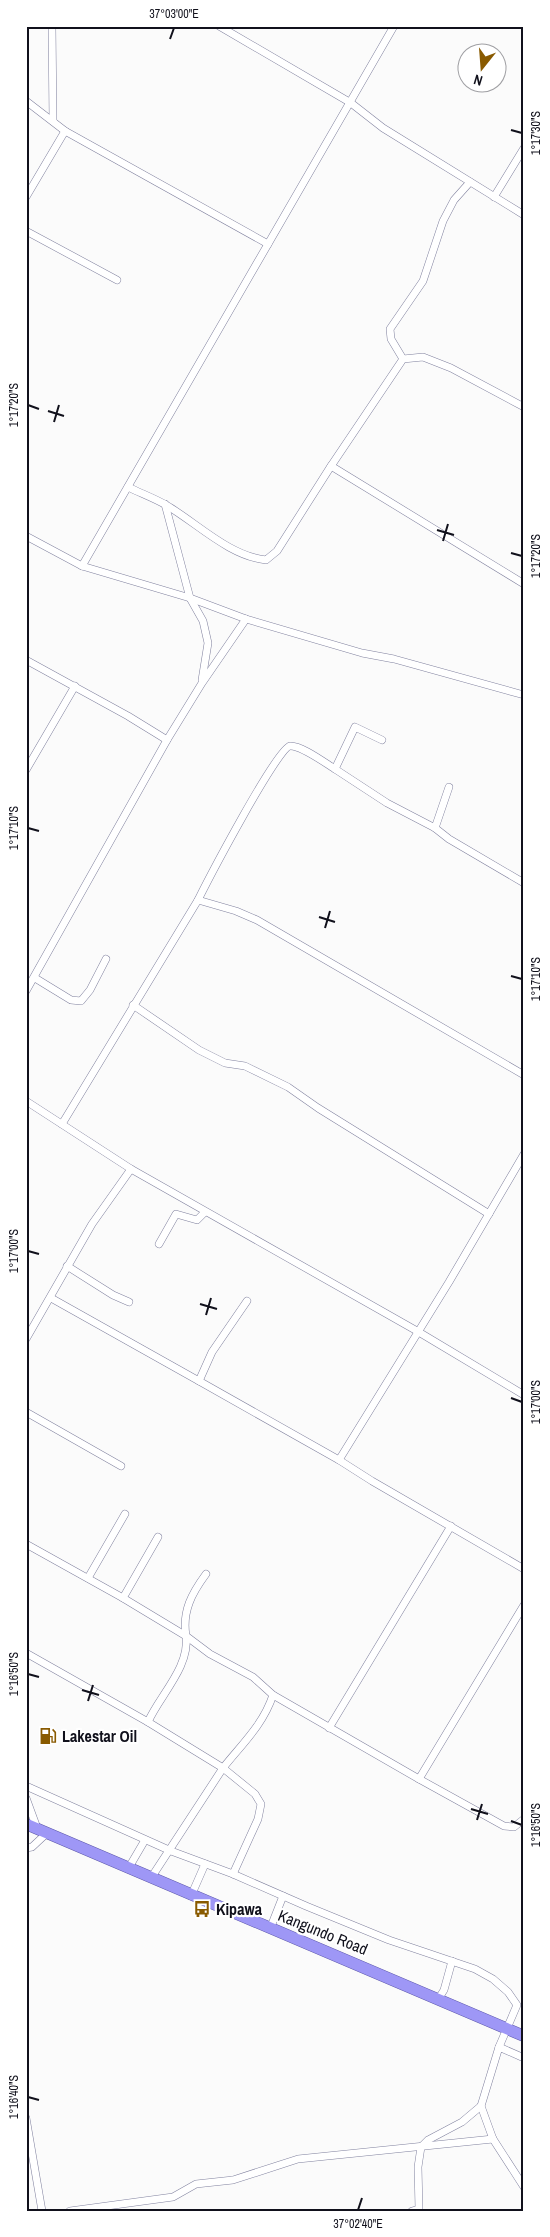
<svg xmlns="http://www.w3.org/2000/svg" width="550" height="2237" font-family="'Archivo Narrow',sans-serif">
<rect width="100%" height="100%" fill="#fbfbfb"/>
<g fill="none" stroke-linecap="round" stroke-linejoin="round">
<g stroke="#81829f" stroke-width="8">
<g id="minor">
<polyline points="52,26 53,121"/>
<polyline points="219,26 351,103 383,128 524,215"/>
<polyline points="26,101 65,131 268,244"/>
<polyline points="26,197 65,131"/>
<polyline points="494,197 524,148"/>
<polyline points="26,231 117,280"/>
<polyline points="403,359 391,339 390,329 423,281 443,221 454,200 470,182"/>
<polyline points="331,466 524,584"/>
<path d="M128,487C140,493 154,498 166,505C197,523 229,556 266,560L277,551L331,466L403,359L423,357L451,368L524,407"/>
<polyline points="165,504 190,598 203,621 208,643 202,680"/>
<polyline points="26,536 82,566 190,598 246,619 362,653 394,659 524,695"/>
<polyline points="82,566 394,26"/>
<polyline points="26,660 128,716 167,740"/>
<polyline points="382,740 355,727 335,769 387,803 435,828"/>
<polyline points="26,770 75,686"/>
<polyline points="449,787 435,828 449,839 524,883"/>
<path d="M198,900C208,880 277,748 290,746C301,745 325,763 335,769"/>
<polyline points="35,978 71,1000 81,1001 90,990 106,959"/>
<polyline points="26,991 167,740 202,683 246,619"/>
<polyline points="133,1005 199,1050 225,1063 245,1066 288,1087 318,1108 489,1214"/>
<polyline points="26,1101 131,1169 417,1331 524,1395"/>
<polyline points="62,1124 198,900 236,911 257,920 524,1075"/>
<polyline points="159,1244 176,1214 197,1220 205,1212"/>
<polyline points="67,1266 113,1295 129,1302"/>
<polyline points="51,1298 199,1381 212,1352 247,1301"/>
<polyline points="26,1339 92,1224 131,1169"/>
<polyline points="199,1381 339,1460 449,1282 524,1154"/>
<polyline points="26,1412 121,1466"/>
<polyline points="339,1460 372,1481 524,1569"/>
<polyline points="26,1544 123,1598"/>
<path d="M206,1574C192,1593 182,1611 186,1636L210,1654L253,1677L273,1695L419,1779L504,1826L514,1827L524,1819"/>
<polyline points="88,1578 125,1514"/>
<path d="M26,1653L148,1722C160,1695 190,1667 186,1636L123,1598L158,1537"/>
<polyline points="148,1722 223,1768 151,1878"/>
<polyline points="329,1728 451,1526"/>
<polyline points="419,1779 524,1605"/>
<polyline points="26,1786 171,1851 233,1874 306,1906 389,1940 475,1969 493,1979 508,1992 517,2005 499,2047"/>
<polyline points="26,1798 37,1828"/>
<polyline points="26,1848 32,1847 47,1833"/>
<polyline points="128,1869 145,1840"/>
<path d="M233,1874L258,1819L261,1804L255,1794L223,1768C242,1744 263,1725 273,1695"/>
<polyline points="191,1896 205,1864"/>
<polyline points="270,1929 283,1896"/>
<polyline points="439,1998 444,1990 452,1961"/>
<polyline points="481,2106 493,2139 524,2187"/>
<polyline points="26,2118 42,2211"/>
<polyline points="70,2211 173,2197 196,2184 233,2180 298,2159 493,2139"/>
<polyline points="412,2211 419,2209 418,2167 421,2147 428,2140 462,2122 481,2106 499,2047 524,2058"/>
</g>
</g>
<g stroke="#5c57a8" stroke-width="12">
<polyline id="trunk" points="26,1824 524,2036"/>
</g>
<use href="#minor" stroke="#fff" stroke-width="7"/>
<use href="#trunk" stroke="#9e97f6" stroke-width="11"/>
</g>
<path fill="none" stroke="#11111c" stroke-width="2" d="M170,39L174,28M511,130L522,133M28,405L39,409M48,411L64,416M54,422L59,405M437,530L454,535M443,541L448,524M511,553L522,556M28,828L39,831M319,917L335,922M325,928L330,911M511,976L522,979M28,1251L39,1254M200,1304L217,1309M206,1315L211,1298M511,1398L522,1402M28,1674L39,1677M82,1690L99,1695M88,1701L93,1685M471,1809L488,1814M477,1820L482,1804M511,1821L522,1825M28,2097L39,2100M358,2210L362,2198"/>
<defs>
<g id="fuel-bare" transform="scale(1.35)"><path d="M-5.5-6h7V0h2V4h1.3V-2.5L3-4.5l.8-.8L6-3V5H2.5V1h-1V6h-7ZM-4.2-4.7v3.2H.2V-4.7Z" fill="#895a00" stroke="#fff" stroke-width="2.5" paint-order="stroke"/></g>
<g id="bus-bare" transform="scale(1.35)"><path d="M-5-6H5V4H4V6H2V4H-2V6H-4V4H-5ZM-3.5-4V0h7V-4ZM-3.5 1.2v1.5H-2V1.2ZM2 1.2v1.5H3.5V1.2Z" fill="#895a00" stroke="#fff" stroke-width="2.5" paint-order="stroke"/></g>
</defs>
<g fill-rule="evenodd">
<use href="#fuel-bare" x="48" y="1736"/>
<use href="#bus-bare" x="202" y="1909"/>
</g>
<g text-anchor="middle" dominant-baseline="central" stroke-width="4.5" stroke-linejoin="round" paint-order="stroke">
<g font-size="16" font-weight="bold" fill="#11111c" stroke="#fff" text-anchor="start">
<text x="62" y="1736">Lakestar Oil</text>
<text x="216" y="1909">Kipawa</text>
</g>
<g font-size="16" fill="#11111c" stroke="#fff">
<text transform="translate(323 1932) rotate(22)">Kangundo Road</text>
</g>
</g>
<rect width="550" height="2237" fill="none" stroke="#ffffff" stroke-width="55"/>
<g transform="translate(482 68) rotate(197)"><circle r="24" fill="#ffffff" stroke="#a0a0a4"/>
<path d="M0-4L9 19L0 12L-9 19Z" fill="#895a00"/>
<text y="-8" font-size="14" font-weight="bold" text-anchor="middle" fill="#11111c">N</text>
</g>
<rect x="28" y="28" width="494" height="2182" fill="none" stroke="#11111c" stroke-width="2"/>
<g font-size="12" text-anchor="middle" fill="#11111c">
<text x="174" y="18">37°03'00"E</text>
<text transform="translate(536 133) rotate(-90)" y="4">1°17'30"S</text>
<text transform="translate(14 405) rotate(-90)" y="4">1°17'20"S</text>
<text transform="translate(536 556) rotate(-90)" y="4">1°17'20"S</text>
<text transform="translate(14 828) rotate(-90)" y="4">1°17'10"S</text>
<text transform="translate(536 979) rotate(-90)" y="4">1°17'10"S</text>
<text transform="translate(14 1251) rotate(-90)" y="4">1°17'00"S</text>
<text transform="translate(536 1402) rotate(-90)" y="4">1°17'00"S</text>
<text transform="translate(14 1674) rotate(-90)" y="4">1°16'50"S</text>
<text transform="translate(536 1825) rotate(-90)" y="4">1°16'50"S</text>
<text transform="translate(14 2097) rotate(-90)" y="4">1°16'40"S</text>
<text x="358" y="2228">37°02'40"E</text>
</g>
</svg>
